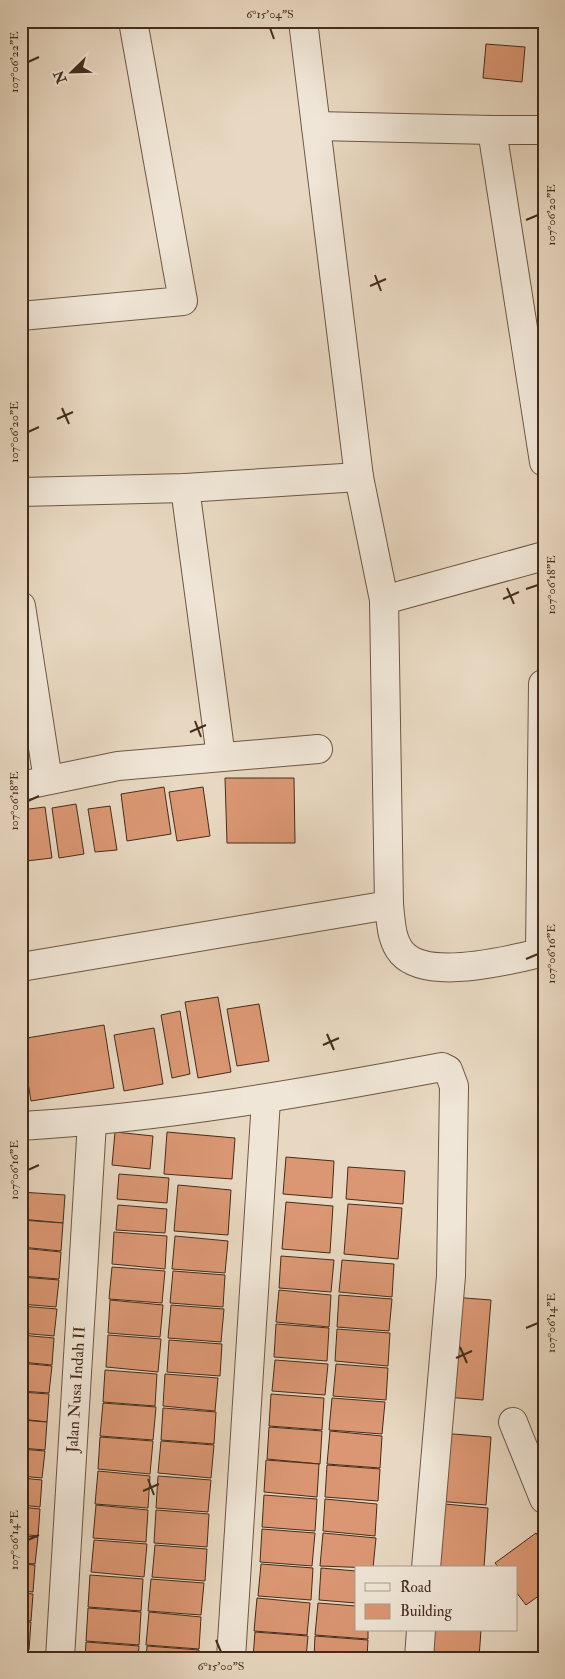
<svg xmlns="http://www.w3.org/2000/svg" width="565" height="1679" font-family="'IM FELL Double Pica',serif">
<rect width="100%" height="100%" fill="#e8d8c1"/>
<filter id="stains"><feTurbulence type="fractalNoise" baseFrequency=".004" numOctaves="4"/><feColorMatrix values="0 0 0 0 .2 0 0 0 0 .09 0 0 0 0 .02 0 0 0 .5 -.17"/></filter>
<radialGradient id="worn" r=".72"><stop offset=".6" stop-color="#630" stop-opacity="0"/><stop offset="1" stop-color="#630" stop-opacity=".3"/></radialGradient>
<g fill="#db9773" stroke="#442c1a">
<polygon points="486,44 525,47 522,82 483,78"/>
<polygon points="225,778 294,778 295,843 227,843"/>
<polygon points="164,787 171,834 127,841 121,794"/>
<polygon points="203,787 210,836 177,841 169,792"/>
<polygon points="76,804 84,854 59,858 52,808"/>
<polygon points="110,806 117,850 95,852 88,809"/>
<polygon points="45,807 52,858 26,861 21,810"/>
<polygon points="218,997 231,1072 198,1078 185,1002"/>
<polygon points="259,1004 269,1061 237,1066 227,1009"/>
<polygon points="180,1011 190,1074 172,1078 161,1015"/>
<polygon points="104,1025 114,1088 31,1101 21,1039"/>
<polygon points="154,1028 163,1084 124,1091 114,1035"/>
<polygon points="115,1132 153,1136 150,1169 112,1165"/>
<polygon points="167,1132 235,1138 232,1179 164,1174"/>
<polygon points="286,1157 334,1161 332,1198 283,1194"/>
<polygon points="348,1167 405,1171 403,1204 346,1199"/>
<polygon points="119,1174 169,1178 167,1203 117,1199"/>
<polygon points="178,1185 231,1190 228,1235 174,1231"/>
<polygon points="21,1192 65,1195 63,1223 21,1219"/>
<polygon points="286,1202 333,1206 330,1253 282,1249"/>
<polygon points="348,1204 402,1208 398,1259 344,1254"/>
<polygon points="118,1205 167,1209 165,1233 116,1230"/>
<polygon points="21,1220 63,1223 61,1251 21,1247"/>
<polygon points="114,1232 167,1236 165,1269 112,1264"/>
<polygon points="175,1236 228,1241 225,1273 172,1269"/>
<polygon points="21,1248 61,1252 59,1279 21,1276"/>
<polygon points="281,1256 334,1260 331,1292 279,1288"/>
<polygon points="342,1260 394,1264 392,1297 339,1292"/>
<polygon points="112,1267 165,1271 162,1303 109,1299"/>
<polygon points="173,1271 225,1275 223,1307 170,1303"/>
<polygon points="21,1277 59,1280 56,1307 21,1304"/>
<polygon points="279,1290 331,1295 329,1327 276,1322"/>
<polygon points="339,1295 392,1299 389,1331 337,1327"/>
<polygon points="452,1297 491,1300 483,1400 445,1397"/>
<polygon points="110,1300 163,1305 160,1337 108,1333"/>
<polygon points="171,1305 224,1309 221,1342 168,1338"/>
<polygon points="21,1306 57,1309 54,1336 21,1333"/>
<polygon points="276,1324 329,1328 327,1361 274,1357"/>
<polygon points="337,1329 390,1333 388,1366 335,1361"/>
<polygon points="21,1335 54,1338 52,1365 21,1362"/>
<polygon points="108,1335 161,1339 158,1372 106,1367"/>
<polygon points="169,1340 222,1344 220,1376 167,1372"/>
<polygon points="275,1360 328,1364 325,1395 272,1391"/>
<polygon points="21,1363 52,1366 49,1393 21,1391"/>
<polygon points="336,1364 388,1368 386,1400 333,1396"/>
<polygon points="105,1370 157,1374 155,1406 103,1402"/>
<polygon points="165,1374 218,1378 215,1411 163,1406"/>
<polygon points="21,1392 49,1394 47,1422 21,1419"/>
<polygon points="271,1394 324,1398 322,1430 269,1426"/>
<polygon points="332,1398 385,1402 382,1434 329,1430"/>
<polygon points="103,1403 156,1407 153,1440 100,1436"/>
<polygon points="163,1408 216,1412 214,1444 161,1440"/>
<polygon points="21,1420 47,1422 45,1450 21,1448"/>
<polygon points="269,1427 322,1431 320,1464 267,1459"/>
<polygon points="330,1431 382,1436 380,1468 327,1464"/>
<polygon points="441,1433 491,1437 486,1505 436,1501"/>
<polygon points="100,1437 153,1441 150,1474 98,1469"/>
<polygon points="161,1441 214,1445 211,1478 158,1473"/>
<polygon points="21,1449 45,1451 42,1478 21,1476"/>
<polygon points="266,1460 319,1464 317,1497 264,1492"/>
<polygon points="327,1465 380,1469 378,1501 325,1497"/>
<polygon points="98,1471 150,1476 148,1508 95,1504"/>
<polygon points="158,1476 211,1480 208,1512 156,1508"/>
<polygon points="21,1478 42,1480 40,1507 21,1505"/>
<polygon points="264,1495 317,1499 315,1531 262,1527"/>
<polygon points="325,1499 377,1504 375,1536 323,1531"/>
<polygon points="434,1503 488,1508 484,1568 429,1568"/>
<polygon points="96,1505 148,1510 146,1542 93,1538"/>
<polygon points="21,1507 40,1509 38,1536 21,1534"/>
<polygon points="156,1510 209,1514 207,1547 154,1543"/>
<polygon points="262,1529 315,1533 312,1566 260,1562"/>
<polygon points="323,1533 376,1538 373,1568 320,1566"/>
<polygon points="536,1533 544,1544 544,1592 526,1605 516,1592 516,1568 499,1568 495,1563"/>
<polygon points="21,1536 38,1537 35,1564 21,1563"/>
<polygon points="94,1540 147,1544 144,1577 91,1572"/>
<polygon points="155,1545 207,1549 205,1581 152,1577"/>
<polygon points="21,1564 35,1565 33,1592 21,1591"/>
<polygon points="261,1564 313,1568 311,1600 258,1596"/>
<polygon points="321,1568 356,1571 356,1603 319,1600"/>
<polygon points="90,1575 143,1579 141,1611 88,1607"/>
<polygon points="151,1579 204,1583 201,1615 148,1611"/>
<polygon points="21,1593 33,1594 31,1621 21,1620"/>
<polygon points="257,1598 310,1603 307,1635 254,1631"/>
<polygon points="318,1603 356,1606 356,1630 368,1630 368,1639 315,1635"/>
<polygon points="88,1608 141,1612 139,1645 86,1641"/>
<polygon points="149,1612 201,1617 199,1649 146,1645"/>
<polygon points="21,1621 31,1622 29,1650 21,1649"/>
<polygon points="429,1630 481,1630 479,1658 427,1658"/>
<polygon points="255,1632 308,1636 306,1658 253,1658"/>
<polygon points="315,1636 368,1640 367,1658 314,1658"/>
<polygon points="86,1642 139,1646 138,1658 85,1658"/>
<polygon points="147,1646 199,1650 198,1658 146,1658"/>
</g>
<g fill="none" stroke-linecap="round" stroke-linejoin="round">
<g stroke="#6d5744" stroke-width="30">
<g id="street">
<path d="M303,21L359,477L384,600L389,905C391,922 391,940 402,953C427,981 507,961 540,953L543,684"/>
<polyline points="316,126 492,130 544,462"/>
<polyline points="492,130 544,130"/>
<polyline points="21,316 183,301 133,21"/>
<polyline points="185,488 221,757"/>
<polyline points="21,492 185,488 359,477"/>
<polyline points="384,600 544,556"/>
<polyline points="21,606 48,780"/>
<polyline points="21,786 118,766 318,749"/>
<polyline points="21,967 389,905"/>
<path d="M21,1126C163,1118 303,1093 442,1067L448,1070L454,1086L451,1276L426,1568"/>
<polyline points="513,1422 544,1499"/>
<path id="s1" d="M60,1658L92,1122"/>
<polyline points="231,1658 266,1100"/>
<polyline points="419,1658 421,1630"/>
</g>
</g>
<use href="#street" stroke="#f0e6d7" stroke-width="28"/>
</g>
<path fill="none" stroke="#442c1a" stroke-width="2" d="M270,28L274,39M28,62L39,57M526,220L538,215M375,275L381,291M370,286L386,279M62,408L69,424M57,419L73,412M28,432L39,427M507,588L514,604M526,589L538,585M503,599L519,592M195,721L201,737M190,732L206,725M28,801L39,796M526,959L538,954M327,1034L334,1050M323,1045L339,1038M28,1170L39,1165M526,1328L538,1323M460,1347L467,1363M456,1358L472,1351M148,1479L154,1495M143,1491L159,1484M28,1540L39,1535M216,1640L221,1652"/>
<g text-anchor="middle" dominant-baseline="central" stroke-width="4" stroke-linejoin="round" paint-order="stroke">
<g font-size="16" fill="#442c1a" stroke="#f0e6d7">
<text stroke="none"><textPath href="#s1" startOffset="269">Jalan Nusa Indah II</textPath></text>
</g>
</g>
<rect width="565" height="1679" fill="none" stroke="#e8d8c1" stroke-width="55"/>
<rect x="355" y="1566" width="162" height="65" fill="#f0e6d7" stroke="#ab9c8b"/>
<rect x="365" y="1583" width="25" height="8" fill="#f0e6d7" stroke="#ab9c8b"/>
<text x="400" y="1592" font-size="15" fill="#442c1a">Road</text>
<rect x="365" y="1604" width="25" height="15" fill="#db9773" stroke="#ab9c8b"/>
<text x="400" y="1616" font-size="15" fill="#442c1a">Building</text>
<g transform="translate(72 72) rotate(247)" stroke="#f0e6d7" stroke-width="4" paint-order="stroke">
<path d="M0-4L9 19L0 12L-9 19Z" fill="#442c1a"/>
<text y="-8" font-size="14" font-weight="bold" text-anchor="middle" fill="#442c1a">N</text>
</g>
<rect x="28" y="28" width="510" height="1624" fill="none" stroke="#442c1a" stroke-width="2"/>
<g font-size="12" text-anchor="middle" fill="#442c1a">
<text x="270" y="18">6°15'04"S</text>
<text transform="translate(14 62) rotate(-90)" y="4">107°06'22"E</text>
<text transform="translate(551 215) rotate(-90)" y="4">107°06'20"E</text>
<text transform="translate(14 432) rotate(-90)" y="4">107°06'20"E</text>
<text transform="translate(551 585) rotate(-90)" y="4">107°06'18"E</text>
<text transform="translate(14 801) rotate(-90)" y="4">107°06'18"E</text>
<text transform="translate(551 954) rotate(-90)" y="4">107°06'16"E</text>
<text transform="translate(14 1170) rotate(-90)" y="4">107°06'16"E</text>
<text transform="translate(551 1323) rotate(-90)" y="4">107°06'14"E</text>
<text transform="translate(14 1540) rotate(-90)" y="4">107°06'14"E</text>
<text x="221" y="1670">6°15'00"S</text>
</g>
<rect width="100%" height="100%" filter="url(#stains)"/>
<rect width="100%" height="100%" fill="url(#worn)"/>
</svg>
